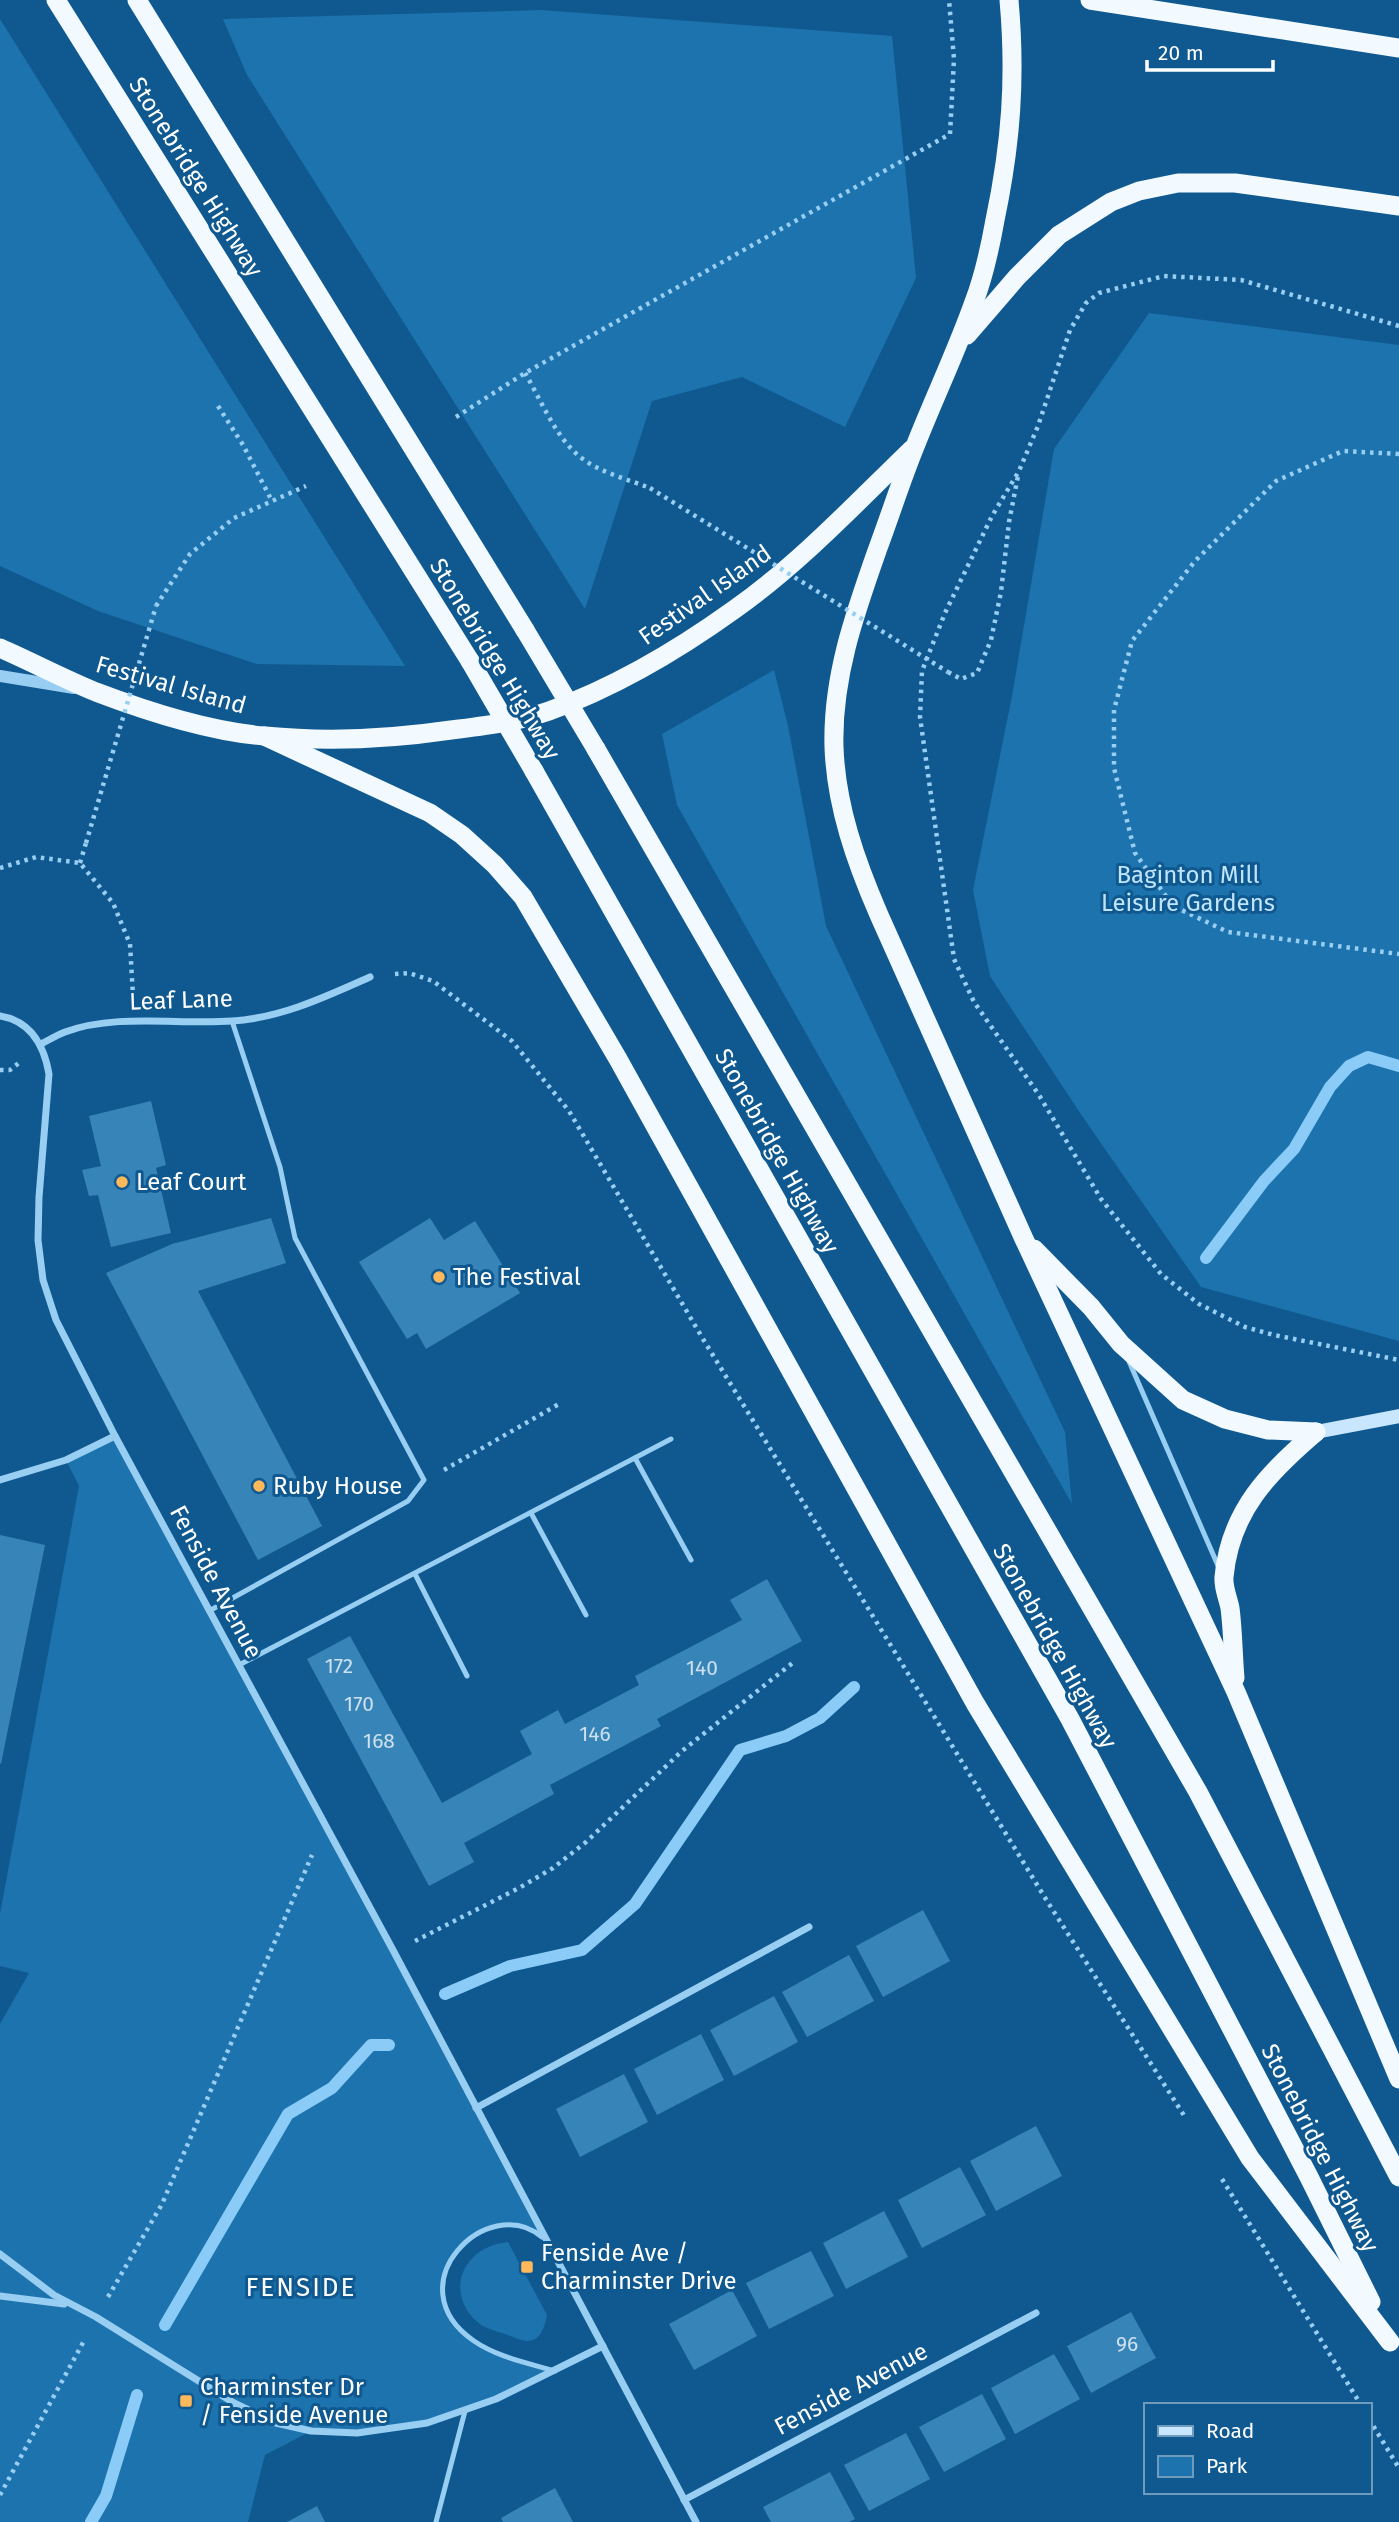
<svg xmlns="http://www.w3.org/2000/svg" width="1399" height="2522" font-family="'Fira Sans',sans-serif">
<rect width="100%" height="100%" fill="#0f5990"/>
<g fill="#1d73ad">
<polygon points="541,10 892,36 916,278 845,427 742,377 652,401 585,609 247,75 223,19"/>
<polygon points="0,19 405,666 257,664 98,611 0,566"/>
<polygon points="1149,313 1399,345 1399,1341 1201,1287 1080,1113 990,976 973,890 1012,696 1054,449"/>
<polygon points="774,670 788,726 826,926 1065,1432 1072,1504 677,805 662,734"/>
<polygon points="115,1436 548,2243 530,2229 507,2225 478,2234 448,2264 442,2290 452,2319 486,2348 555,2371 465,2411 391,2429 311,2431 265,2455 248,2522 0,2522 0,2024 29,1973 0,1966 0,1914 79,1486 66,1460"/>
<path d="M508,2242L547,2315C545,2324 543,2334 535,2339C526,2344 516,2338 508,2335C500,2332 491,2330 483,2326C462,2314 453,2285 467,2265C477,2250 491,2244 508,2242Z"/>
</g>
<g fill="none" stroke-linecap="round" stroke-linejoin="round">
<g stroke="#8accf7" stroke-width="12">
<polyline points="1206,1258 1264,1181 1294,1149 1330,1087 1349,1066 1368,1057 1399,1066"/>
<polyline points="445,1994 510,1966 582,1950 635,1904 740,1750 786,1736 820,1718 854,1687"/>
<polyline points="165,2325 288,2114 332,2088 371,2045 389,2045"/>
<polyline points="91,2522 106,2496 137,2395"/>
</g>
</g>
<g fill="#3784b9">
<polygon points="151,1101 166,1165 156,1168 171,1233 111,1247 98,1195 89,1196 82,1170 101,1166 89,1116"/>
<polygon points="271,1218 286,1263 198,1291 322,1526 258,1560 106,1273 172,1244"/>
<polygon points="430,1218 444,1240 475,1221 520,1293 426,1349 417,1333 407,1339 359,1262"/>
<polygon points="0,1535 45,1545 1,1764 0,1763"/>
<polygon points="767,1579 802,1641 657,1719 661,1726 550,1785 554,1794 464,1843 474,1862 429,1886 307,1659 350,1636 442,1803 532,1754 520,1731 558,1710 565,1724 639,1685 635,1676 742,1620 730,1600"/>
<polygon points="923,1910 950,1961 883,1997 856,1946"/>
<polygon points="849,1955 874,2001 807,2037 782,1992"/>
<polygon points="774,1996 798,2042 734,2076 710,2030"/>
<polygon points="701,2034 724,2080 657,2115 634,2069"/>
<polygon points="624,2074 648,2122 580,2157 556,2109"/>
<polygon points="1036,2126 1062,2176 996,2211 970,2161"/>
<polygon points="960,2167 986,2215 922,2248 898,2200"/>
<polygon points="884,2211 908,2257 846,2289 823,2243"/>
<polygon points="811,2251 834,2296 769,2329 746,2283"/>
<polygon points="732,2290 757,2336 694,2370 669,2324"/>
<polygon points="1131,2312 1156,2358 1091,2393 1067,2346"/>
<polygon points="1054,2354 1080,2399 1015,2434 991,2388"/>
<polygon points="982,2394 1006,2439 944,2472 919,2427"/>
<polygon points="906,2433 930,2479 869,2511 844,2465"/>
<polygon points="830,2472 855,2519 849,2522 771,2522 763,2507"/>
<polygon points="555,2488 573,2522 503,2522 501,2518"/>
<polygon points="317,2506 325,2522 287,2522"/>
</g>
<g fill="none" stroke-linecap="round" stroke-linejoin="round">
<g stroke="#99cef3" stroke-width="4.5" stroke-dasharray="3.5 5" stroke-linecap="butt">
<polyline points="1399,326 1241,280 1164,276 1099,293 1086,303 1070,330 1038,426 1019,471 992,516 945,613 922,671 920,717 954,959 974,1002 1039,1095 1101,1199 1161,1274 1199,1304 1245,1327 1274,1335 1399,1360"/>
<path d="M525,373C541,400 555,436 579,456C598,472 627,479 650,488"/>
<polyline points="218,406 243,445 272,501"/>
<polyline points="456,417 525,373 950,134 954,59 949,0"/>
<polyline points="1399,454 1343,451 1276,481 1195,561 1132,641 1114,710 1114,768 1135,853 1173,906 1228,932 1399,954"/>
<polyline points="156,606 190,554 234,518 306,486"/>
<polyline points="948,672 961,679 977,673 991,640 1001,592 1009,522 1018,476"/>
<polyline points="80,863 86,843"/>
<polyline points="0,868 36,857 80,863 113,903 130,944 133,996"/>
<polyline points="395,974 409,973 433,981 512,1041 569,1111 703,1339 896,1654 1047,1901 1185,2117"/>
<polyline points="0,1070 10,1070 20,1062"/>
<polyline points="444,1470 559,1404"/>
<polyline points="415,1941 519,1888 553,1868 586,1842 682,1751 795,1661"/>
<polyline points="1222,2179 1361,2405"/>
<polyline points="108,2297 162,2204 312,1855"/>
<polyline points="1369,2419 1399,2468"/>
<polyline points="0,2495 85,2339"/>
</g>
<g stroke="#99cef3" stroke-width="5">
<polyline points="1128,1359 1219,1568"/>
<polyline points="635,1458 691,1560"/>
<polyline points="531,1513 586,1615"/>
<polyline points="415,1574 467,1676"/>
<polyline points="209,1611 408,1501 424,1480 295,1238 280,1167 232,1021"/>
<polyline points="239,1665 671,1439"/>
<path d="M542,2237C488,2191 393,2285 474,2341C497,2357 528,2363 555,2371"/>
<polyline points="436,2522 465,2411"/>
</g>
<g stroke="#99cef3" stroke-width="7">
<path d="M0,1016C31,1021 44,1045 49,1074L39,1197L38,1240L43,1280L56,1320L115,1436L394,1952L696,2522"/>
<path d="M41,1044C49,1040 57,1035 65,1032C116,1013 179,1025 232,1021C281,1018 325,997 370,977"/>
<polyline points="0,1480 66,1460 115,1436"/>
<polyline points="476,2108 809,1927"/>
<polyline points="0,2254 54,2295 96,2317 234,2403 276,2423 311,2431 357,2433 427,2423 496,2399 603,2346"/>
<polyline points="0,2296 64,2304"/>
<polyline points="684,2500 1036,2313"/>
</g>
<polyline stroke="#99cef3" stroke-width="12" points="0,676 74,688"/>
<polyline stroke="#c8e6fd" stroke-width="14" points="1316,1432 1399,1416"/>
<g stroke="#f2f9ff" stroke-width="19">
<polyline points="56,0 470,661"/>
<polyline points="137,0 525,630"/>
<path d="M1009,0C1016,78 1011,144 995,220C990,248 984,276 974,302C957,350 935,396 916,444C902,478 891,513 878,548C855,613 832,677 834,747C836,806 856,862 879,915L1024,1239L1236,1692L1399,2079"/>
<polyline points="1090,0 1399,48"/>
<polyline points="967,335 1017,277 1059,235 1111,202 1139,191 1178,183 1235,183 1399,206"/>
<path d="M0,648C32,662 64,679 96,692C146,711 213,732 265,736C327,742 390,739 451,730C484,726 517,722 549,711C616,687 678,650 735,609C800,563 855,504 912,449"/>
<polyline points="264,736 430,813 462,835 495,865 523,897 618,1059 975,1703 1250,2158 1390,2342"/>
<polyline points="596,749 1198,1792 1399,2177"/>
<polyline points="534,771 1070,1719 1309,2177 1371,2302"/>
<polyline points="1034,1249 1091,1307 1121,1344 1183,1400 1225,1419 1268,1430 1316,1432"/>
<path d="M1235,1678C1233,1655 1233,1631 1230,1608C1228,1598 1223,1587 1224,1577C1230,1511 1269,1472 1316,1432"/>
</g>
<g stroke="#99cef3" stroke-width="4.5" stroke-dasharray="3.5 5" stroke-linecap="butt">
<polyline points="650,488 948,672"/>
<polyline points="86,843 156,606"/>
</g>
<g stroke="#f2f9ff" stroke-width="19">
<polyline points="525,630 596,749"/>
<polyline points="470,661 534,771"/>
</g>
</g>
<g fill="#ffb95b" stroke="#0f5990" stroke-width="2.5">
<circle cx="122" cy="1182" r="7"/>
<circle cx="439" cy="1277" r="7"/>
<circle cx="259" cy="1486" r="7"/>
<rect x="520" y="2260" width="14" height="14" rx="3.5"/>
<rect x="179" y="2394" width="14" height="14" rx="3.5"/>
</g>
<g text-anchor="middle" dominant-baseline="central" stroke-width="6" stroke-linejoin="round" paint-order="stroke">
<g font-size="21" fill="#cde0ee">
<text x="339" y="1666">172</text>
<text x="702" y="1668">140</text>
<text x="359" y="1704">170</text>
<text x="595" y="1734">146</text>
<text x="379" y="1741">168</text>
<text x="1127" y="2344">96</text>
</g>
<g font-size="24" fill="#fff" stroke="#0f5990">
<text transform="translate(196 177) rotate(58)">Stonebridge Highway</text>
<text transform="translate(705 595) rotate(-35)">Festival Island</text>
<text transform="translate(495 659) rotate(59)">Stonebridge Highway</text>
<text transform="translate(171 685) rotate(16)">Festival Island</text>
<text transform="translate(181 1000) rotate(-2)">Leaf Lane</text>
<text transform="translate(777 1151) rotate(61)">Stonebridge Highway</text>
<text transform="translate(216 1582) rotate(62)">Fenside Avenue</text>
<text transform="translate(1055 1646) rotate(61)">Stonebridge Highway</text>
<text transform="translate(1320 2148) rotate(63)">Stonebridge Highway</text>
<text transform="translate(851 2389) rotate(-28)">Fenside Avenue</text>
</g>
<g font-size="24" fill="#c0e5fe" stroke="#0f5990">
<text x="1188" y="875">Baginton Mill<tspan x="1188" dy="28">Leisure Gardens</tspan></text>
</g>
<g font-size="24" fill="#fff" stroke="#0f5990" text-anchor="start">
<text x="136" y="1182">Leaf Court</text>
<text x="453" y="1277">The Festival</text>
<text x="273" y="1486">Ruby House</text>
<text x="541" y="2253">Fenside Ave /<tspan x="541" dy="28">Charminster Drive</tspan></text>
<text x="200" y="2387">Charminster Dr<tspan x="200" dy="28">/ Fenside Avenue</tspan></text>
</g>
<g font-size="26" letter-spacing="2" fill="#fff" stroke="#0f5990">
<text x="301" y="2287">FENSIDE</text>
</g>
</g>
<rect x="1144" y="2403" width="228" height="91" fill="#0f5990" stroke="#6f9bbc" stroke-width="2"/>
<rect x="1158" y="2426" width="35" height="10" fill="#c8e6fd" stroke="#6f9bbc" stroke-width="2"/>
<text x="1206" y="2438" font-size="21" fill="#ffffff">Road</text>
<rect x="1158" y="2456" width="35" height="21" fill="#1d73ad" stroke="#6f9bbc" stroke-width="2"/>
<text x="1206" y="2473" font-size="21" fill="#ffffff">Park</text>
<path d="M1147 60v10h126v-10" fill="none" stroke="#ffffff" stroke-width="3.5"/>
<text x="1158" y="60" font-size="21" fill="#ffffff" stroke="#0f5990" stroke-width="5" paint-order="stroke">20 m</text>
</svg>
